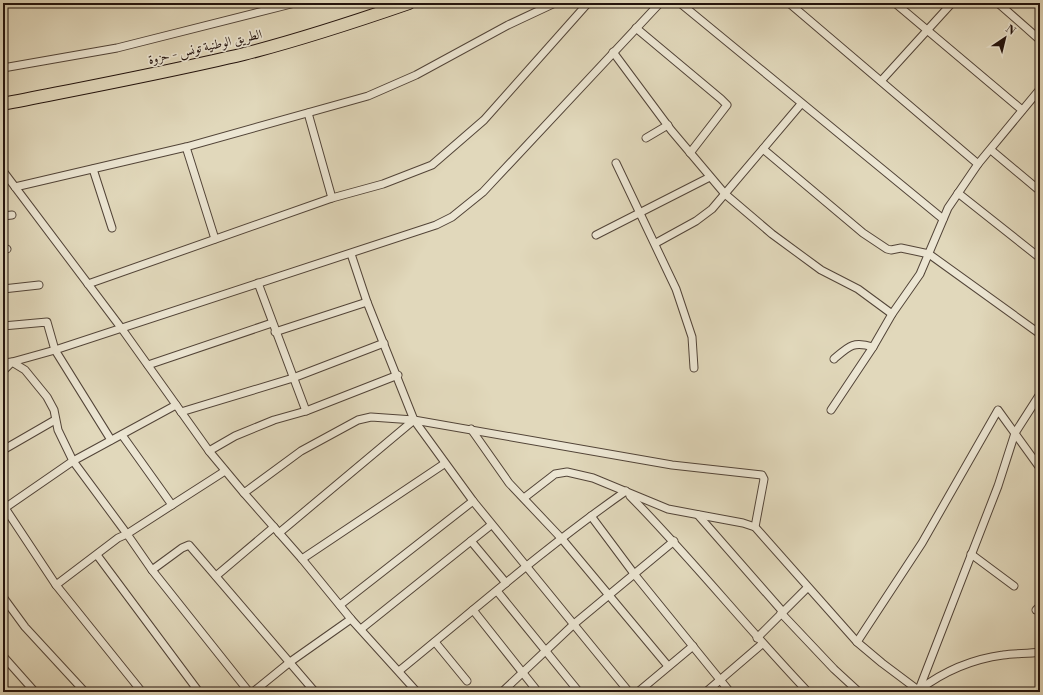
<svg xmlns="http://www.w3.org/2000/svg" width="1043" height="695" font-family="'Libre Bodoni',Amiri,serif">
<rect width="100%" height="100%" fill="#e1d8bb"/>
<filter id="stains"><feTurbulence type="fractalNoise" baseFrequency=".005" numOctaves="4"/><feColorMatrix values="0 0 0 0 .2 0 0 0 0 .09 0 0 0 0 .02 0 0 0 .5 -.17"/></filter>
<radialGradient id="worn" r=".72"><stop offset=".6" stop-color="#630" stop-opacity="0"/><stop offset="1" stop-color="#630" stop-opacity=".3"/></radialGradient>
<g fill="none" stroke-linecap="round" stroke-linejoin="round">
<g stroke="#524438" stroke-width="9">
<g id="minor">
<polyline points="680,3 943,219"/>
<polyline points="789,3 978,164"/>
<polyline points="895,3 1022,110"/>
<polyline points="998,3 1040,40"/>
<polyline points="636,28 721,99 727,105 690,153"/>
<polyline points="613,52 671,130 725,194 772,234 821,270 858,289 892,314 920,274 948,208 978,164 1040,89"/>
<polyline points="3,68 117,48 295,3"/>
<polyline points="881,81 952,3"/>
<polyline points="308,113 332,198"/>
<polyline points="646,138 668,125"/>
<polyline points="186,147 215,239"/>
<polyline points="763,149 863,233 887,249 891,250 901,248 929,254 1040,334"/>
<polyline points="991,150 1040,191"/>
<polyline points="616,163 676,289 692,337 694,368"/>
<polyline points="93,169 112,228"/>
<polyline points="3,171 122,329 209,451 244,493 301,451 358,420 371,417 414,420 672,465 762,475 764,479 755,527"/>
<polyline points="15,187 186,147 368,96 416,75 508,25 555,3"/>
<polyline points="958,193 1040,258"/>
<polyline points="3,216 12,215"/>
<polyline points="596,235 710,177"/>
<polyline points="656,243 696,221 712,209 801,104"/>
<polyline points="3,250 7,249"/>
<polyline points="351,254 367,302 414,420 473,501 629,692"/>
<polyline points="258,283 306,411"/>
<polyline points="88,284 332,198 383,184 432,165 484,120 588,3"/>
<polyline points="3,289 39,285"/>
<polyline points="3,326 47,322 55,350 111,440"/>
<polyline points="275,332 367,302"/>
<path d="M834,359C849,346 853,341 873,347"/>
<polyline points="3,363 12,362 25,370 47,397 54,410 58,430 73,461 127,534 118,538 56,585"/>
<polyline points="148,365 272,323"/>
<polyline points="3,371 12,362 55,350 436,225 452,217 483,192 660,3"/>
<polyline points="831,410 873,347 892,314"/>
<polyline points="181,412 293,378 384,343"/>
<polyline points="471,429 509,483 562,539 668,666"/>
<polyline points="122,435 172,505 127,534 152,570 249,692"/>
<polyline points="3,450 55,420"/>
<polyline points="209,451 235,436 274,420 306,411 398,375"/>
<polyline points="244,493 302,559 444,464"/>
<path d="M630,496C692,559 747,628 808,692"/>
<polyline points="524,498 555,474 567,472 593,478 668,509 743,523 755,527 857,642 882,663 918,690 919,692"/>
<polyline points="172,505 225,471"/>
<polyline points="698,515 783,612"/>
<polyline points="591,516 635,575 730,692"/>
<polyline points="279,533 414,420"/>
<polyline points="471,541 506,583"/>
<polyline points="971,554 1014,586"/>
<polyline points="97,555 199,692"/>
<polyline points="152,570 182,548 189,545 315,692"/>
<polyline points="216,576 274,527"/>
<polyline points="497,591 579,692"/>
<polyline points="3,597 25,627 85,692"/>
<polyline points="340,605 473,501"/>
<polyline points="473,610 538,692"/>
<polyline points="1036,610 1040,606"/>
<polyline points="781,613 834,669 859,692"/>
<polyline points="351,619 417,692"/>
<polyline points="361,629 491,525"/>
<polyline points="757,638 807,588"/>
<polyline points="435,642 467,681"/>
<polyline points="857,642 922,543 998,410 1040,468"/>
<polyline points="3,656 35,692"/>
<path d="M399,671C474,610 547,546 626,491"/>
<path d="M919,690C943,672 973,659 1003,655C1015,653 1028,654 1040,652"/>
<polyline points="142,692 56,585 5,508 73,461 176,405"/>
<polyline points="253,692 290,662 351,619 302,559"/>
<polyline points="502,692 574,624 674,541"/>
<polyline points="638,692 693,646"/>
<polyline points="706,692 762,644"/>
<polyline points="918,692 998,486 1015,433 1040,394"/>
</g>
</g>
<g stroke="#23130d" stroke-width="14">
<path id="primary" d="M3,104C83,88 164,73 244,54C299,40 354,22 409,3"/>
</g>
<use href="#minor" stroke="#ece6d3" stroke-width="7"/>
<use href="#primary" stroke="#e1d8bb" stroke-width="12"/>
</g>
<g text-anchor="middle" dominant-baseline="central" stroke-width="3.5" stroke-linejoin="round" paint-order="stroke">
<g font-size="13" fill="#23130d" stroke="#ece6d3">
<text transform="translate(205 47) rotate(-13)">الطريق الوطنية تونس - حزوة</text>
</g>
</g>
<rect width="1043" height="695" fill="none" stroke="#e1d8bb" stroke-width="16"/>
<rect x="4" y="4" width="1035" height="687" fill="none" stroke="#23130d" stroke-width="2"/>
<rect x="8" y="8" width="1027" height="679" fill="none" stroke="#23130d"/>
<g transform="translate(1005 38) rotate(35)" stroke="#ece6d3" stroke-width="3" paint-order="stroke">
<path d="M0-3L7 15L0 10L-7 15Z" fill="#23130d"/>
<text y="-6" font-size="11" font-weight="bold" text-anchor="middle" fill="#23130d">N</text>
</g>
<rect width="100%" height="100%" filter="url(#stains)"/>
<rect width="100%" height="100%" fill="url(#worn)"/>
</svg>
